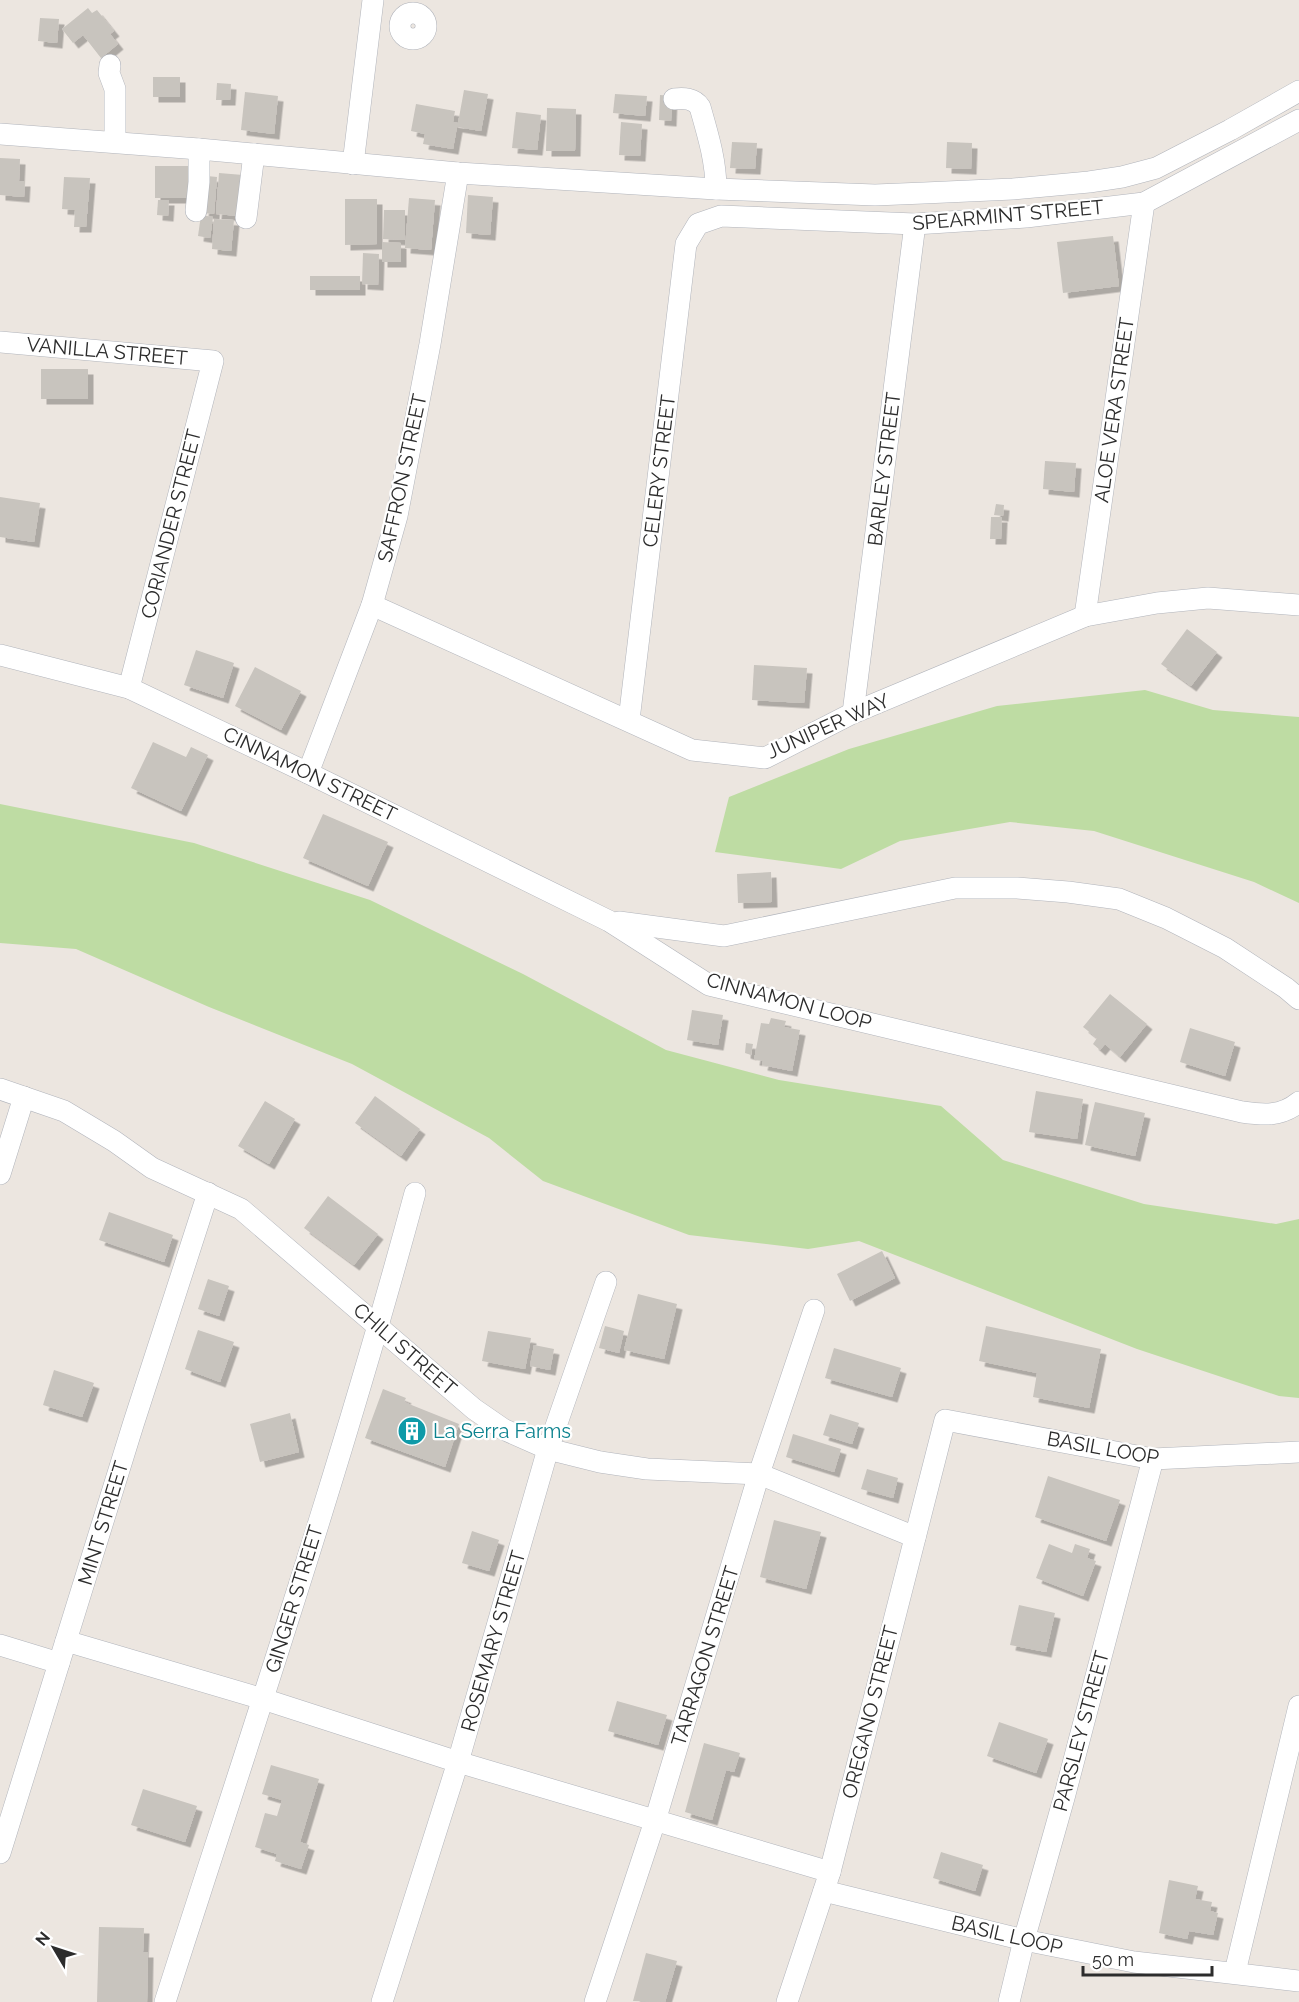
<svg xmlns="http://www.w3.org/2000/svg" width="1299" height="2002" font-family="Raleway,sans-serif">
<defs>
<filter id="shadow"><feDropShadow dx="5.5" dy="5.5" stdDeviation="0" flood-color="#0004"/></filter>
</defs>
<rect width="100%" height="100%" fill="#ece6e0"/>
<g fill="#bedca3">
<polygon points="1145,690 1213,710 1299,717 1299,903 1254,882 1094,831 1010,822 900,841 841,869 715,852 729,797 849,749 997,706"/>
<polygon points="0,804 194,843 370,900 523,974 666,1050 779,1080 941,1106 1003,1160 1144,1204 1276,1224 1299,1219 1299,1398 1279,1396 1137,1349 859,1241 808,1249 689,1235 543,1181 489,1138 352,1064 209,1007 76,949 0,943"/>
</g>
<g fill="#c8c4be" filter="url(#shadow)">
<polygon points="88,8 92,13 97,10 114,31 110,34 118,44 101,58 83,35 73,43 62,29"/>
<polygon points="40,18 59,19 57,43 38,41"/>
<rect x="153" y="77" width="27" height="20"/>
<polygon points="217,83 231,84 230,100 216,100"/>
<polygon points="464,90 488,94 481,131 457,127 453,149 423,144 425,134 411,131 416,104 455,111 453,122 458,123"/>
<polygon points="245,92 278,96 274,134 241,130"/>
<polygon points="615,94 647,96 645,116 613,113"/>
<polygon points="660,95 672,96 671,121 659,120"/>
<polygon points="547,108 576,109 575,151 546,151"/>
<polygon points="516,112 541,115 537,150 512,148"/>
<polygon points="621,122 642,124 640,156 619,155"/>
<polygon points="732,142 757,143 755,169 730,168"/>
<polygon points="947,142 972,143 971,169 946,168"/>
<polygon points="0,158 20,159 19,181 25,181 24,197 0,195"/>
<rect x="155" y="166" width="34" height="32"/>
<polygon points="219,173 243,175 239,216 216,214"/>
<polygon points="207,176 217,177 214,214 203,213"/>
<polygon points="64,177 90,178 86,227 74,227 75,210 62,209"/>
<polygon points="468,195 493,197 490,235 466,233"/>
<polygon points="409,198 435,200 431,250 405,248"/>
<polygon points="345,199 377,199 377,244 345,245"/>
<polygon points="158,200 169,200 168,216 157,215"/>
<polygon points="384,210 405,210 405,240 383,239"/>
<polygon points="201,215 213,217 210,238 198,236"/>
<polygon points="214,219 234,220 231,251 212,249"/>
<polygon points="1113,236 1119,286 1063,293 1057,242"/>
<polygon points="382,242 401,243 401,262 382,262"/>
<polygon points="363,253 379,254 378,285 362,284"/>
<rect x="310" y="276" width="50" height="14"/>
<rect x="41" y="369" width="47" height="30"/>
<polygon points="1045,461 1076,463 1074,492 1043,489"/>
<polygon points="0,497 40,503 34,542 0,537"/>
<polygon points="996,504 1004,505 1003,516 994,515"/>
<polygon points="991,517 1002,517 1001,539 990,539"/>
<polygon points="1187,629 1217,652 1191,686 1161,664"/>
<polygon points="196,650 234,663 223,698 184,685"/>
<polygon points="754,665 807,668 804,703 752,700"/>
<polygon points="255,667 301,691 281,730 235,706"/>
<polygon points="153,742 186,757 191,747 208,755 181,811 131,788"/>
<polygon points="323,814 388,842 368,886 303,858"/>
<polygon points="771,872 772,902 738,903 737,874"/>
<polygon points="1110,994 1147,1024 1120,1057 1105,1044 1100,1050 1093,1044 1097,1038 1083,1027"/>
<polygon points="692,1010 723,1015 718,1045 687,1040"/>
<polygon points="771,1018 786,1021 784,1027 800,1030 792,1071 762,1065 763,1061 754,1060 761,1023 769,1024"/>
<polygon points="1190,1028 1235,1042 1225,1076 1180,1062"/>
<polygon points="746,1043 753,1044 751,1055 745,1053"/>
<polygon points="1036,1091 1083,1099 1077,1139 1029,1132"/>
<polygon points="375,1096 420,1129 401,1156 355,1123"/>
<polygon points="265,1101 295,1119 269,1164 238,1146"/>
<polygon points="1095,1102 1145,1113 1135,1156 1085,1145"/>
<polygon points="328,1196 378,1234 354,1265 304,1228"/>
<polygon points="109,1212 173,1235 164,1262 99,1240"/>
<polygon points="882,1251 895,1278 850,1301 837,1274"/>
<polygon points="208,1279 229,1286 219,1316 198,1309"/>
<polygon points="638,1294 677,1304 664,1359 624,1350"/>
<polygon points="605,1326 624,1331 619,1353 599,1348"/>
<polygon points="986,1326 1101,1349 1089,1408 1033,1397 1037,1373 979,1361"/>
<polygon points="198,1330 234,1342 220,1382 185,1369"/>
<polygon points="488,1331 531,1338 525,1369 482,1361"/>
<polygon points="534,1345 554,1349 550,1370 530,1366"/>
<polygon points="834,1348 901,1368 892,1397 825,1378"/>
<polygon points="54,1370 94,1383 82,1417 43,1405"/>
<polygon points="383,1389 406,1398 404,1402 459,1424 445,1467 365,1438"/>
<polygon points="290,1413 299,1452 260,1462 250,1424"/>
<polygon points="830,1414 859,1423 852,1444 823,1435"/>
<polygon points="793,1434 841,1449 834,1472 786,1457"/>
<polygon points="867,1469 898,1478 893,1498 861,1489"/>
<polygon points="1048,1476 1120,1500 1106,1541 1035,1517"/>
<polygon points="774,1520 821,1532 806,1589 760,1577"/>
<polygon points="472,1531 499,1540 489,1571 462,1563"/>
<polygon points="1049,1544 1072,1553 1075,1544 1090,1549 1087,1558 1096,1561 1083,1596 1036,1578"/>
<polygon points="1019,1605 1055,1613 1046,1652 1010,1645"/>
<polygon points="617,1701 667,1715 658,1745 608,1731"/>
<polygon points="999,1722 1048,1739 1036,1773 987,1756"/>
<polygon points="704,1743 740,1753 734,1772 726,1770 712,1820 685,1812"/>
<polygon points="271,1765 319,1779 300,1842 309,1845 301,1869 275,1861 277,1854 255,1847 265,1813 277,1816 282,1800 262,1794"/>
<polygon points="143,1789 197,1806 185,1842 131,1825"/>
<polygon points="941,1852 983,1865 975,1891 933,1878"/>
<polygon points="1169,1880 1198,1886 1195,1899 1212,1902 1210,1911 1218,1913 1213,1935 1189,1931 1187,1939 1159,1933"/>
<polygon points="99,1927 144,1928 143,1952 148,1952 147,2002 97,2002"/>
<polygon points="646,1953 677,1961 665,2002 633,2001"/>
</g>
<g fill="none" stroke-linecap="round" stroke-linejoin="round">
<g stroke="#b1b4bb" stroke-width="22">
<g id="minor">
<circle cx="413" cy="26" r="13"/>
<polyline points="110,65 109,73 115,89 115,142"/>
<path d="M674,99C684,98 694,98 700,107C708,135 716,161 716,189"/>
<polyline points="0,134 199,149 458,173 716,189 875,195 924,193 1013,189 1089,182 1122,177 1156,168 1230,130 1299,91"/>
<polyline points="353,164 373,0"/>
<polyline points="196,211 199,182 199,149"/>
<polyline points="246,218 254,154"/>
<polyline points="0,342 213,361 129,688"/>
<polyline points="372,605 692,750 765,758 853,713 1085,616 1157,603 1208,598 1299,605"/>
<polyline points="1085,616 1144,203"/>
<path d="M0,655L129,688L308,773L609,921L709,985L1242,1112C1263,1115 1281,1117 1299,1102"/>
<polyline points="853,713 915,224"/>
<polyline points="629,720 686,244 698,224 721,216 915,224 1026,217 1144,203 1299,120"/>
<polyline points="308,773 372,605 397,516 430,344 458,173"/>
<polyline points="619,922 724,936 955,888 1017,888 1068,892 1119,899 1166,918 1225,948 1286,988 1299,999"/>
<polyline points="0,1089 64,1111 114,1141 152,1168 241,1209 474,1409 503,1429 548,1449 600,1462 647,1469 759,1474 915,1537"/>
<polyline points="0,1174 24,1097"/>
<polyline points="66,1641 263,1699 458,1762 830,1872"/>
<polyline points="0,1645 59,1663"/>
<polyline points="0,1853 133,1425 208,1193"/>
<polyline points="824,1891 1024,1940 1134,1962 1299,1981"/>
<polyline points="1235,1972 1299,1706"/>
<path d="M165,2002C251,1733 342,1465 415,1193"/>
<polyline points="382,2002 458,1762 548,1449 606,1282"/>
<polyline points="595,2002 655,1821 759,1474 814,1310"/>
<polyline points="787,2002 830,1872 945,1420 1153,1459 1299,1452"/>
<polyline points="1009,2002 1024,1940 1064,1798 1153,1459"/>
</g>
</g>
<use href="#minor" stroke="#fff" stroke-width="21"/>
</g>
<defs>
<g id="building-disc" transform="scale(1.5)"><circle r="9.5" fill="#0f9aa8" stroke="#fff"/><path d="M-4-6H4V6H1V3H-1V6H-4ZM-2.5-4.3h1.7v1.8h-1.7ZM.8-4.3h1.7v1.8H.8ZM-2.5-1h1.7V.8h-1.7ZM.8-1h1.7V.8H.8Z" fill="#fff"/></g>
</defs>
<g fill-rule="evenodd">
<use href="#building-disc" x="412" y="1431"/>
</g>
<g text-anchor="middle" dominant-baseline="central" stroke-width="4.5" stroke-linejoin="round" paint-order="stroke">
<g font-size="20" fill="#2c2c2c" stroke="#fff">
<text transform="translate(1008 215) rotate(-5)">SPEARMINT STREET</text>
<text transform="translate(107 351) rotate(5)">VANILLA STREET</text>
<text transform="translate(1114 410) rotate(-82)">ALOE VERA STREET</text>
<text transform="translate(884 469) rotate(-83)">BARLEY STREET</text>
<text transform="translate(659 471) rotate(-83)">CELERY STREET</text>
<text transform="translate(402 478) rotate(-78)">SAFFRON STREET</text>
<text transform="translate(171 524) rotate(-76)">CORIANDER STREET</text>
<text transform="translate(828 726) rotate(-24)">JUNIPER WAY</text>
<text transform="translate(310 774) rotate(26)">CINNAMON STREET</text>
<text transform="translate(789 1001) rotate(15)">CINNAMON LOOP</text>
<text transform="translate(405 1349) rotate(41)">CHILI STREET</text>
<text transform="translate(1103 1448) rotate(10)">BASIL LOOP</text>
<text transform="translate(103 1523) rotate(-73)">MINT STREET</text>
<text transform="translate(294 1599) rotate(-73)">GINGER STREET</text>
<text transform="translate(493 1641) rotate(-74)">ROSEMARY STREET</text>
<text transform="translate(705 1656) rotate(-73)">TARRAGON STREET</text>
<text transform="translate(870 1712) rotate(-76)">OREGANO STREET</text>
<text transform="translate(1081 1731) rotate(-75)">PARSLEY STREET</text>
<text transform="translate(1007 1935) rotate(13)">BASIL LOOP</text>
</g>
<g font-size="20" fill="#0d838f" stroke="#fff" text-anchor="start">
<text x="433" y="1431">La Serra Farms</text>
</g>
</g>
<g transform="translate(54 1948) rotate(309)" stroke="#ffffff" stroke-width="4.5" paint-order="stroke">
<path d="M0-4.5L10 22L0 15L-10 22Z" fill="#2c2c2c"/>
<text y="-9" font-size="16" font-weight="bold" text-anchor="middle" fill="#2c2c2c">N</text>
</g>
<path d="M1083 1966v9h129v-9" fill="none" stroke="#2c2c2c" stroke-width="3"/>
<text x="1092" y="1966" font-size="18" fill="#2c2c2c" stroke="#ffffff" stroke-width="4.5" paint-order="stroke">50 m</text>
</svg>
